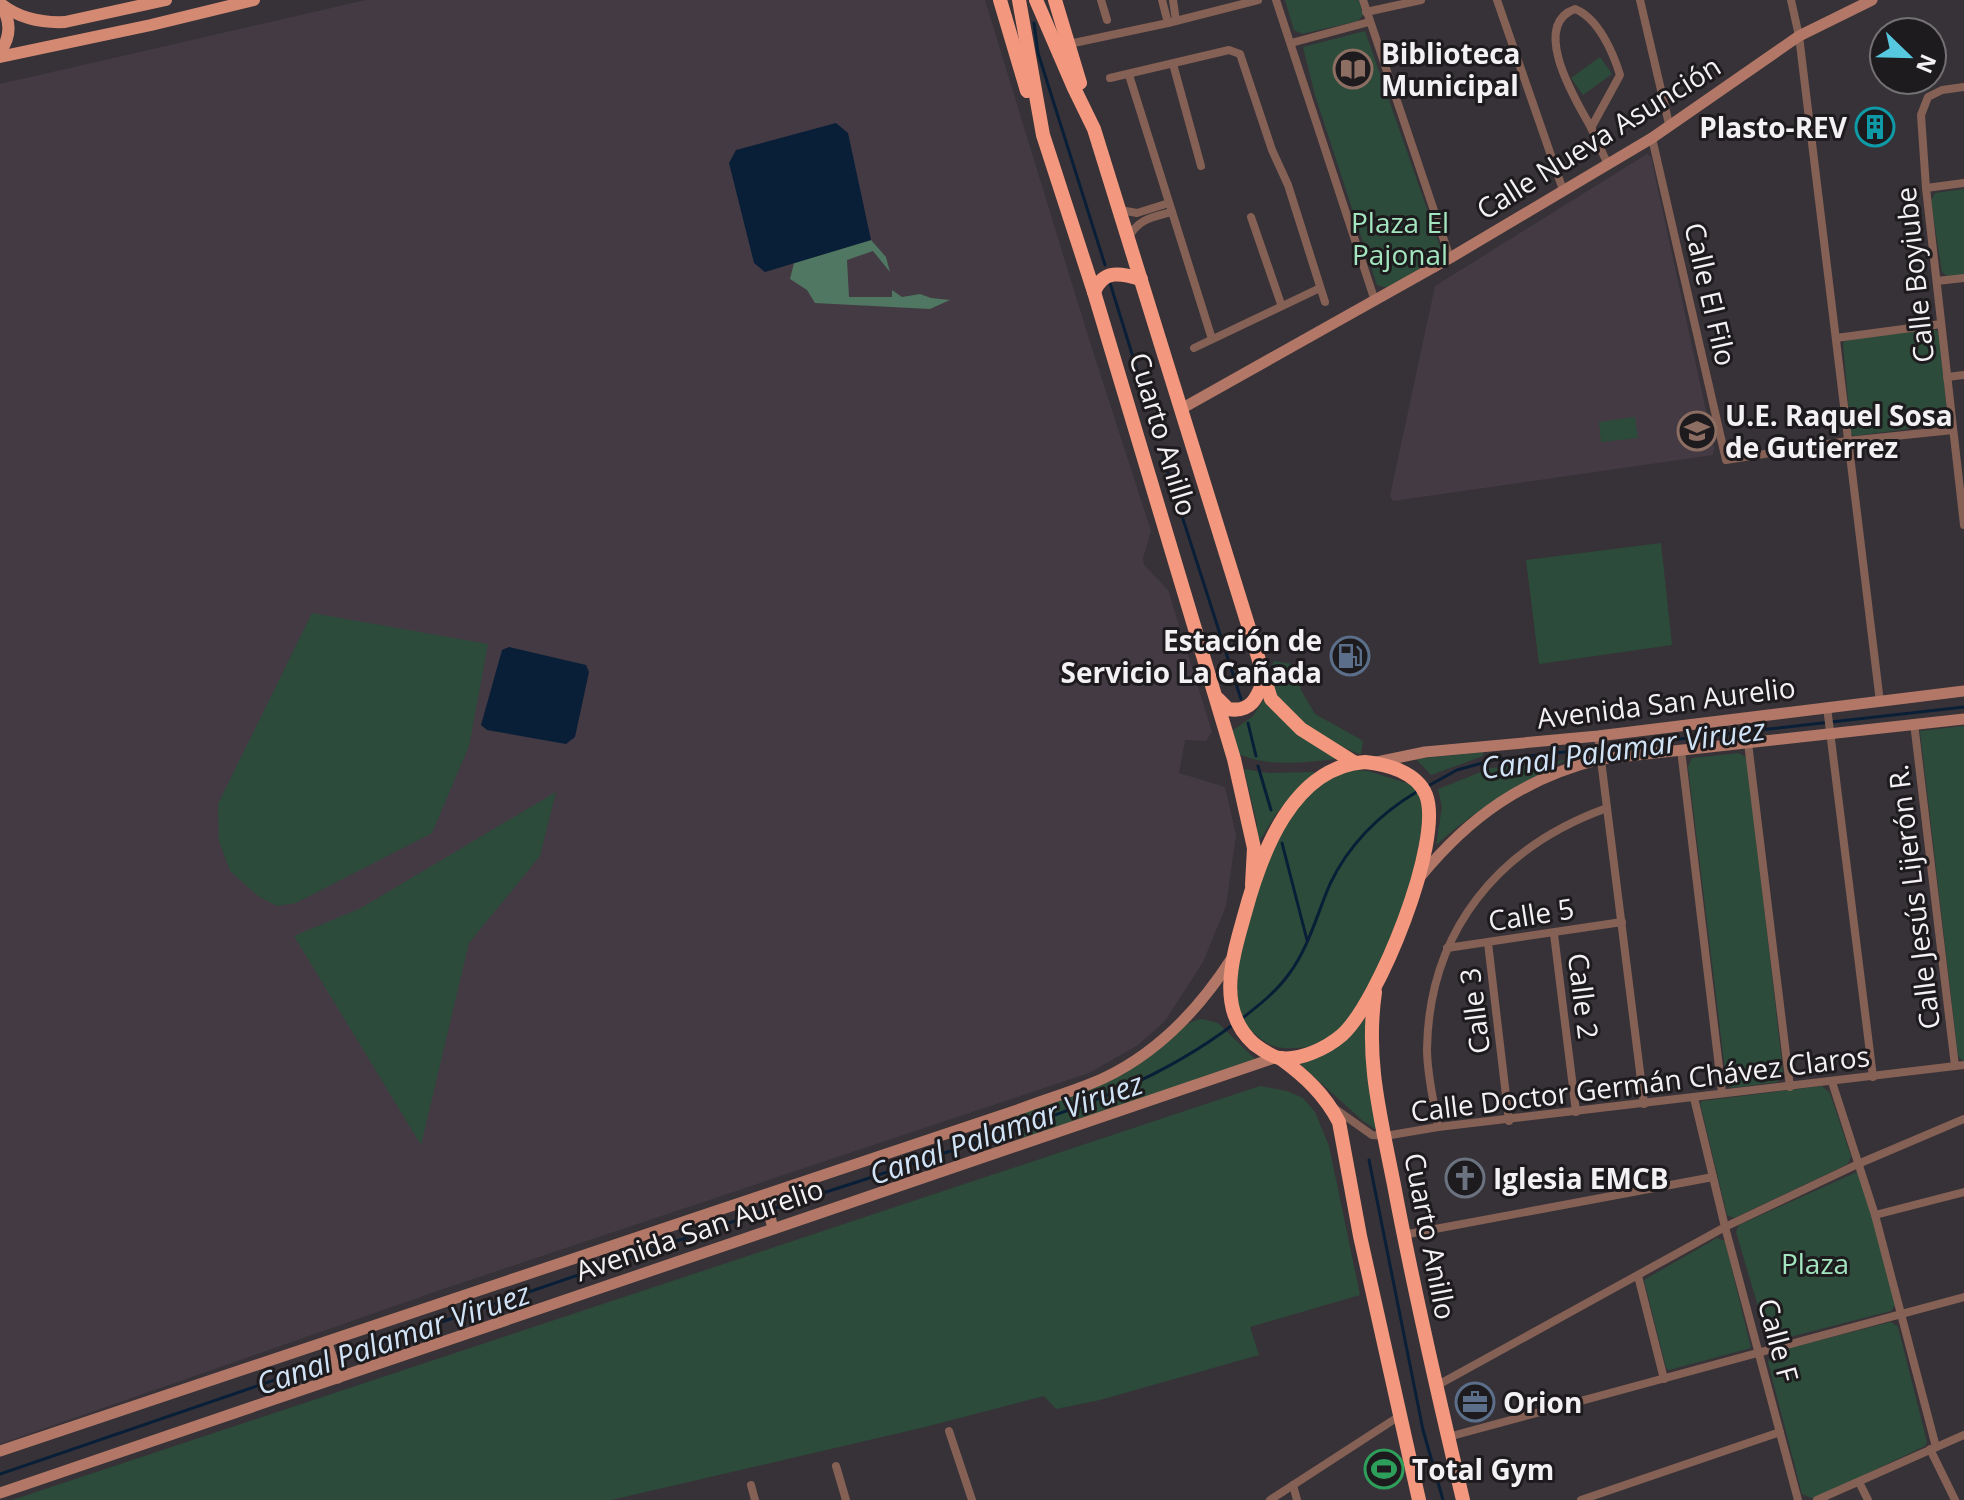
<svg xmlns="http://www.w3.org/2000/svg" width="1964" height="1500" font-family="'Open Sans',sans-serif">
<rect width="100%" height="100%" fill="#373237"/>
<g fill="#443a44">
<polygon points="366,0 985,0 1088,336 1151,531 1143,558 1144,565 1168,590 1212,732 1206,741 1185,740 1179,773 1225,787 1236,835 1226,906 1203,962 1165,1021 1138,1045 1089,1073 443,1289 0,1444 0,84"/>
<polygon points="1647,154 1651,157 1714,448 1713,455 1393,501 1390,496 1435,286"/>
</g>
<g fill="#2c4b3a">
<polygon points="1285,0 1359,0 1363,15 1358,21 1302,34 1294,30"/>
<polygon points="1365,31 1443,255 1388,288 1377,285 1315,95 1303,47"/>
<polygon points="1600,57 1612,74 1583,95 1571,78"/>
<polygon points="1964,189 1964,275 1948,277 1942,272 1931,201 1935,193"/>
<polygon points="1933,329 1938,331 1939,336 1948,421 1944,424 1854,436 1851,433 1843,343 1846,340"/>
<polygon points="1635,417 1638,438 1601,442 1599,422"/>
<polygon points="1661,543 1672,645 1539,664 1526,560"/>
<polygon points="312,613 488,644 469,746 432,833 296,903 277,906 258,896 230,871 219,841 218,804"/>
<path d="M1274,661L1299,665L1303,673L1299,679L1301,690L1315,714L1360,739L1363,742L1361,754C1341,750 1298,720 1283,705C1275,697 1271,687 1267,677Z"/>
<path d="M1264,699L1292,728L1337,759C1305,762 1267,768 1237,753L1232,731L1253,716Z"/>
<polygon points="1964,726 1964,1061 1963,1061 1958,1056 1920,731"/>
<polygon points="1483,752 1483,756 1431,775 1416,759"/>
<polygon points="1739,753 1747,758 1783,1072 1778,1082 1732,1088 1727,1086 1688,767 1692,758"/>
<path d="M1566,760C1519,784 1476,809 1436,845L1442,807L1438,789L1491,768Z"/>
<polygon points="1244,769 1268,773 1315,772 1276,814 1257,845 1257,824"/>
<path d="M1351,770L1368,771L1413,785C1415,790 1420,796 1421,801C1428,831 1404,909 1391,937C1378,969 1354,1027 1322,1042C1313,1047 1302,1048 1293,1048C1283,1049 1272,1047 1264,1041C1251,1032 1239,1020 1236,1003C1234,987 1238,970 1240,954C1250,895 1283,786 1351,770Z"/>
<polygon points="556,792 540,856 469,943 421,1145 294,936 361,908"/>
<path d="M1367,1016L1365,1040L1377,1130L1363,1121L1300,1064C1334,1053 1346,1044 1367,1016Z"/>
<path d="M1202,1019L1218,1023L1255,1059L1018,1140L1013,1116C1057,1100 1104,1087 1144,1061C1161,1050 1183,1020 1202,1019Z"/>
<polygon points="1260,1086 1287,1091 1303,1098 1315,1112 1329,1146 1360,1295 1250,1327 1259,1355 1100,1400 1056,1409 1044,1396 925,1427 611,1500 12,1500"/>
<polygon points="1822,1086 1830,1093 1851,1156 1848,1164 1734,1218 1727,1215 1700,1103 1702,1101"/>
<polygon points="1857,1172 1861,1174 1897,1302 1891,1311 1774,1341 1767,1337 1736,1232 1739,1225"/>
<polygon points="1717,1238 1725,1241 1751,1348 1669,1370 1666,1368 1644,1280"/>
<polygon points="1891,1322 1898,1327 1927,1442 1925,1446 1814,1499 1802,1494 1768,1362 1773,1352"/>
</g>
<polygon fill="#507761" points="871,240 886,257 890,272 873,251 847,260 849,297 892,297 892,290 902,297 920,294 931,298 950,300 930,309 815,303 807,290 790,279 794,263"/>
<g fill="#091f37">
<polygon points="836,123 848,133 871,240 765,272 754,263 729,163 736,150"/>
<polygon points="509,647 586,665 589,672 575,737 566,744 487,730 481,725 502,650"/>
</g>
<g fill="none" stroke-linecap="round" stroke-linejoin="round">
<g stroke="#091f37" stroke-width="3">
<polyline points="1034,23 1038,53 1105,265"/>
<polyline points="1110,283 1142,386"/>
<polyline points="1163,457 1241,699"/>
<polyline points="1248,723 1256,756"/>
<polyline points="1258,766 1271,810"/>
<polyline points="1428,786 1457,770 1493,760 1964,707"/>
<polyline points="1282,843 1307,940"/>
<path d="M1240,1020C1258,1006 1276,992 1289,974C1309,947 1317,914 1330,884C1349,844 1381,813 1418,791"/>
<polyline points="1369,1160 1423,1430 1443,1500"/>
<path d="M772,1209C844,1187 915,1163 986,1139C1077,1108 1156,1083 1234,1024"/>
<polyline points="337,1358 764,1211"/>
<polyline points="0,1474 330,1361"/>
</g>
<g stroke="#856055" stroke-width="8">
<polyline points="1101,0 1107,20"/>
<polyline points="1162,0 1168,23"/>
<polyline points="1173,0 1176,21"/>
<polyline points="1276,0 1375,301"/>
<polyline points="1363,0 1450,258"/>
<polyline points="1497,0 1563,190"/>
<polyline points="1640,0 1669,124"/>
<polyline points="1791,0 1799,36 1880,702"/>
<polyline points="1366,12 1421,0"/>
<polyline points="1291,43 1369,22"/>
<polyline points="1069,44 1168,23 1258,0"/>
<polyline points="1173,64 1201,166"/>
<polyline points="1129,75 1212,339"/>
<polyline points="1110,78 1229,50 1240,54 1272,150 1288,185 1325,302"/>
<polyline points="1964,87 1942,90 1928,97 1921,115 1926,188 1964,525"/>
<path d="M1591,128L1620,75C1613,52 1598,18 1575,9C1530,25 1575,99 1589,124C1596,137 1601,151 1608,164"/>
<polyline points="1652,138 1726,460 1847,441 1953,430"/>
<polyline points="1926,188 1964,183"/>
<polyline points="1120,210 1137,213 1169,203"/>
<polyline points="1251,217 1281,304"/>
<path d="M1128,239C1137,219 1153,217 1172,212"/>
<polyline points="1937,281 1964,278"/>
<polyline points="1836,338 1941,324"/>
<polyline points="1194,348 1320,288"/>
<polyline points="1947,377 1964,375"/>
<polyline points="1827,707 1873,1077"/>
<polyline points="1914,723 1955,1066"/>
<polyline points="1598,736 1644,1104"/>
<polyline points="1748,743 1790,1087"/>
<polyline points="1681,750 1722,1092"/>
<polyline points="1554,934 1576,1112"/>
<polyline points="1488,943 1509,1121"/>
<polyline points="1447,948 1622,922"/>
<polyline points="1832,1082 1875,1215 1936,1447"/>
<polyline points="1694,1098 1725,1227 1798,1500"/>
<polyline points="1334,1108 1372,1135 1385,1136 1438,1127 1964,1065"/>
<path d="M1438,1127C1434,1102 1427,1075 1427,1049C1429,931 1498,847 1607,808"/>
<polyline points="1875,1215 1964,1192"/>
<polyline points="1403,1235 1713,1177"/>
<polyline points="1638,1276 1664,1379"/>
<polyline points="1436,1386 1725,1227 1858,1164 1964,1119"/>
<polyline points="949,1431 972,1500"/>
<polyline points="1448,1437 1964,1297"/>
<polyline points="1930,1449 1955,1500"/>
<polyline points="836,1466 846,1500"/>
<polyline points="1859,1482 1868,1500"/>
<polyline points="751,1485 755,1500"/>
<polyline points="1293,1485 1297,1500"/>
<polyline points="1270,1500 1398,1417"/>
<polyline points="1581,1500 1780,1432"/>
<polyline points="1817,1500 1964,1435"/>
</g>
<g stroke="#b27766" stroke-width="11">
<polyline points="1181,409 1450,258 1652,138 1799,36 1872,0"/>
<polyline points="1377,762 1425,752 1598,736 1964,691"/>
<path d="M1420,877C1470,816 1524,778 1601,759L1964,719"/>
<polyline points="765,1195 773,1229"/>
<polyline points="327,1343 338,1378"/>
<path d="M0,1451L1023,1108C1049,1098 1078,1090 1104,1078C1159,1052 1200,1008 1232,958"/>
<polyline points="0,1493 1277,1057"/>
</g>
<g stroke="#d48973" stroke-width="12">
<path d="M1,4C20,19 42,23 65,22L166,0"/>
<path d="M0,52C11,37 11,22 2,7"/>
<polyline points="0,57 151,25 254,0"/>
</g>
<g stroke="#f3987e" stroke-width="14">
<polyline points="1000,0 1027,91"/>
<polyline points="1019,0 1043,135 1094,292 1234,759 1254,848 1252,885"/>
<polyline points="1036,0 1074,88 1094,129 1271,699 1301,729 1355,763"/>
<polyline points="1055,0 1080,83"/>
<path d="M1094,292C1103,269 1121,273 1141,279"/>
<path d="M1218,699L1228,709C1251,713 1257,698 1264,680"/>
<path d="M1365,762C1386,764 1417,772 1426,795C1444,841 1378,1003 1342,1035C1327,1048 1300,1061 1280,1058C1271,1057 1261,1049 1254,1044C1215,1009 1233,956 1245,913C1261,854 1292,767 1365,762Z"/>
<path d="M1375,992C1365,1061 1381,1118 1394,1185C1414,1291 1438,1395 1463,1500"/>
<path d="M1280,1058C1305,1076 1325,1095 1339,1122L1360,1236L1419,1500"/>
</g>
</g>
<defs>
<g id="library-ring" transform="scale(2)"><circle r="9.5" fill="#1d1b1d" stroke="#8d6e63" stroke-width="1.5"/><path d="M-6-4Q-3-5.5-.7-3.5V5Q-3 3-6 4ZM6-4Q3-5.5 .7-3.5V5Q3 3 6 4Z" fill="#8d6e63"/></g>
<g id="building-ring" transform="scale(2)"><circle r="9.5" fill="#1d1b1d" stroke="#0f9aa8" stroke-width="1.5"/><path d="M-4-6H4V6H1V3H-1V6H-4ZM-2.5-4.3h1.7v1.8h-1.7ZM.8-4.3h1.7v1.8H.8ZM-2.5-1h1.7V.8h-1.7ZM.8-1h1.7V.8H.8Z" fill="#0f9aa8"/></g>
<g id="school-ring" transform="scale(2)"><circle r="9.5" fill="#1d1b1d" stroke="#8d6e63" stroke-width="1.5"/><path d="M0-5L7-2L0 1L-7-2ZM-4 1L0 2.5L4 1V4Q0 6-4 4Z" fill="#8d6e63"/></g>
<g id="fuel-ring" transform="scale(2)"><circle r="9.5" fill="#1d1b1d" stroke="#5c6f8a" stroke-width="1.5"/><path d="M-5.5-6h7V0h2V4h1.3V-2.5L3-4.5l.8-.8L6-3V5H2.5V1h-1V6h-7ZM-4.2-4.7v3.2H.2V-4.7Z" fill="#5c6f8a"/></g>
<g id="church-ring" transform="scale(2)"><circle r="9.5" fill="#1d1b1d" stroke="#6b7280" stroke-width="1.5"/><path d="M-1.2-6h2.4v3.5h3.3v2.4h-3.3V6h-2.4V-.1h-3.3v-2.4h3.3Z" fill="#6b7280"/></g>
<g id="office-ring" transform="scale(2)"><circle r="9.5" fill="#1d1b1d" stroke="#5c6f8a" stroke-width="1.5"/><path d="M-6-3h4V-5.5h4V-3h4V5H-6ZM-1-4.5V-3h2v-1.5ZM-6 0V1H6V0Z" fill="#5c6f8a"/></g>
<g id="stadium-ring" transform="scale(2)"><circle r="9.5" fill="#1d1b1d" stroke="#2e9e5b" stroke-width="1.5"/><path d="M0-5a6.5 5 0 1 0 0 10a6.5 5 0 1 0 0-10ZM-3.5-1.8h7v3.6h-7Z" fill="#2e9e5b"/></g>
</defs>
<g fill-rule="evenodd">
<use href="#library-ring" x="1353" y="69"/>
<use href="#building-ring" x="1875" y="127"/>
<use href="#school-ring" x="1697" y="431"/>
<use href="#fuel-ring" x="1350" y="656"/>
<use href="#church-ring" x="1465" y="1178"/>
<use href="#office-ring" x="1475" y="1402"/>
<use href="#stadium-ring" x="1384" y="1469"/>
</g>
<g text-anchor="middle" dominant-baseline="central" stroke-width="6" stroke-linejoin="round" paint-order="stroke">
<g font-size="28" font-weight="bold" fill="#f4f1f4" stroke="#1d1b1d" text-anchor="start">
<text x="1381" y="53">Biblioteca<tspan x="1381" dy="32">Municipal</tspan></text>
<text x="1847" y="127" text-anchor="end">Plasto-REV</text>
<text x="1725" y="415">U.E. Raquel Sosa<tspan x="1725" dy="32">de Gutierrez</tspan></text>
<text x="1322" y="640" text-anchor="end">Estación de<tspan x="1322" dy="32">Servicio La Cañada</tspan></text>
<text x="1493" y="1178">Iglesia EMCB</text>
<text x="1503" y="1402">Orion</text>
<text x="1412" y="1469">Total Gym</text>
</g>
<g font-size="28" fill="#f4f1f4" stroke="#1d1b1d">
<text transform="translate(1598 137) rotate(-32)">Calle Nueva Asunción</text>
<text transform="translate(1914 275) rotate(-96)">Calle Boyiube</text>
<text transform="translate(1711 294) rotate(77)">Calle El Filo</text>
<text transform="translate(1164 434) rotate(73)">Cuarto Anillo</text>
<text transform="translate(1666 702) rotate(-7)">Avenida San Aurelio</text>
<text transform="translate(1913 897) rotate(-97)">Calle Jesús Lijerón R.</text>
<text transform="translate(1531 914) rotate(-9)">Calle 5</text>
<text transform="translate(1584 996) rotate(83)">Calle 2</text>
<text transform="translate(1474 1011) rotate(-97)">Calle 3</text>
<text transform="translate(1640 1083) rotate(-7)">Calle Doctor Germán Chávez Claros</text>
<text transform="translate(699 1229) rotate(-19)">Avenida San Aurelio</text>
<text transform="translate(1431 1236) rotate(79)">Cuarto Anillo</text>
<text transform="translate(1779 1340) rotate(75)">Calle F</text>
</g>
<g font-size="28" fill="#a2e5bf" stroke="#1d1b1d">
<text x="1400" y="222">Plaza El<tspan x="1400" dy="32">Pajonal</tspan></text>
<text x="1815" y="1263">Plaza</text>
</g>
<g font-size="30" font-style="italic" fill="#d1e3f7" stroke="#1d1b1d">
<text transform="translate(1623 748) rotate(-8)">Canal Palamar Viruez</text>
<text transform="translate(1006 1128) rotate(-19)">Canal Palamar Viruez</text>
<text transform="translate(393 1338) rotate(-19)">Canal Palamar Viruez</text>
</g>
</g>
<g transform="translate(1908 56) rotate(113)"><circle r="38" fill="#1d1b1d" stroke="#737173" stroke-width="2"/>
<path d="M0-6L14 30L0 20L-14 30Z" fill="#56c9e1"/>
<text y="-12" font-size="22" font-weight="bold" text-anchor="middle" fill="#f4f1f4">N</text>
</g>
</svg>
